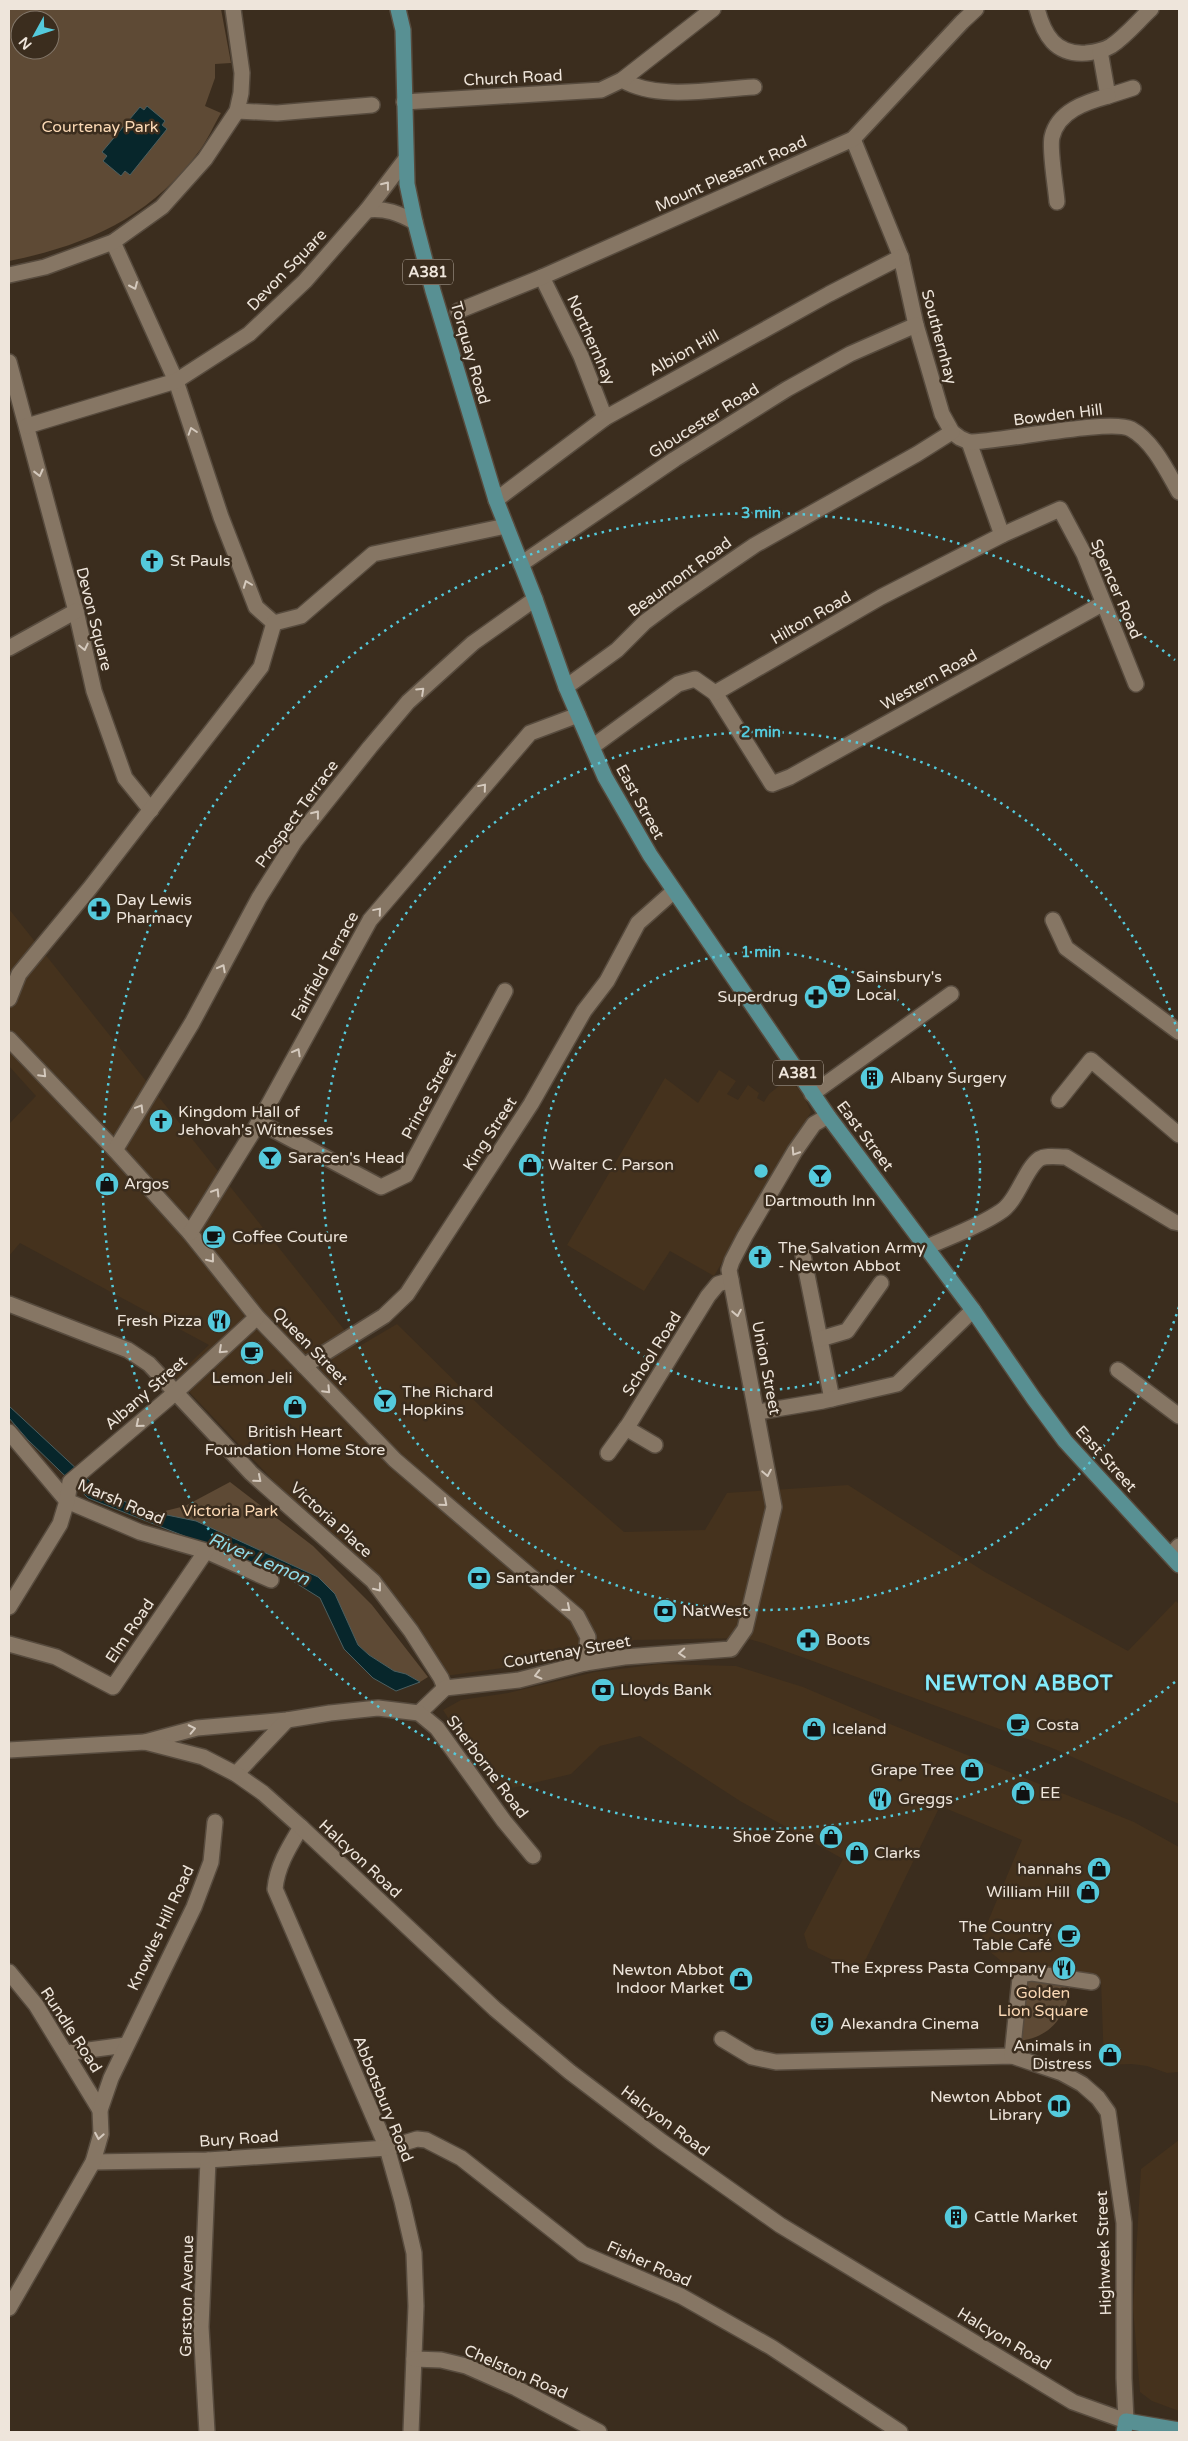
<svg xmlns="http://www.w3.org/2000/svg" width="1188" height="2441" font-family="'Varela Round',sans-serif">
<rect width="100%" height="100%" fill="#3b2d1e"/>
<g fill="#45321d">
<polygon points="9,909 358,1347 397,1324 482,1408 624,1532 705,1530 727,1493 848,1485 985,1572 1128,1651 1176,1601 1179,1604 1179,1804 1052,1748 763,1643 745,1638 634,1640 591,1656 445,1676 415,1630 175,1377 209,1345 20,1243 9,1256 9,1124 36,1096 9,1066"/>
<polygon points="719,1070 736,1081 727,1094 738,1100 748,1085 759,1093 757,1098 764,1102 769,1094 789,1078 804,1096 811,1112 714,1276 670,1251 644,1291 567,1245 665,1078 698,1103"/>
<polygon points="660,1664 736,1666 803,1687 890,1724 1134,1822 1179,1847 1179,2072 1167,2073 1147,2066 1132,2064 1104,2065 1101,1981 1005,1964 979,1943 1022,1840 940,1806 864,1963 847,1967 808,1948 804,1934 843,1859 740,1801 640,1736 600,1746 571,1774 496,1792 443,1710 461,1700 508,1693 595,1672"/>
<polygon points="1179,2140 1179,2411 1152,2401 1140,2392 1133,2308 1141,2169"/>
</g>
<g fill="#5e4a35" fill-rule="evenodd">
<path d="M9,9H221L231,63L215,64V78L205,106L221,113C214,125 208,139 200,150C151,217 88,245 9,261ZM20,20H50V50H20Z"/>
<polygon points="230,1482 313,1546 372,1605 428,1677 420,1682 406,1674 394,1671 369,1655 358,1645 346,1619 318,1577 249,1546 157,1513 185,1506"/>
<path d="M1026,1977L1071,1981C1068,2015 1051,2039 1016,2041Z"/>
</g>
<g fill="#07262b" stroke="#4c5f60">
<polygon points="147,106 165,121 162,125 167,129 130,175 125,171 121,176 103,161 107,156 102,152 140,107 144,110"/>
<polygon points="9,1406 94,1485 123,1501 157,1513 196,1521 318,1577 335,1594 358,1645 369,1655 394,1671 406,1674 420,1682 396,1691 373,1678 344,1649 320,1598 283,1575 88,1498 28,1440 9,1418"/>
</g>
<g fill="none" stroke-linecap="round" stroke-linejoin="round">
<g stroke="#574b3e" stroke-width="18">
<g id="street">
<path d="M1037,9C1044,35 1055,55 1086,53C1095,52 1103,51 1111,46C1126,36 1138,21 1151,9"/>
<polyline points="1100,51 1108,96 1133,88"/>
<path d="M622,80C659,101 713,89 754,87"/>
<polyline points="404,102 601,90 622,80 713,9"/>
<polyline points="237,111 277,113 372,105"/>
<polyline points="853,139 901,257 916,325 942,414 952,432 960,438 969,442 1002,535"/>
<path d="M1057,202C1056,188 1049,149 1052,137C1058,111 1086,102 1108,96"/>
<path d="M367,210C386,208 398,213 415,222"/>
<polyline points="113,242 176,381 221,517 256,607 274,623"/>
<polyline points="9,275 45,267 113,242 162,207 205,159 237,111 241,93 242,73 233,9"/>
<polyline points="542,277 581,356 605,418"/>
<polyline points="458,311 542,277 853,139 962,22 976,9"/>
<polyline points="9,362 76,611 94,691 125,778 151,810"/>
<polyline points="27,426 176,381 249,334 305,281 367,210 405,160"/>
<path d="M969,442C1001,442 1110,418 1131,429C1153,441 1167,471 1179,492"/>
<polyline points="496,500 605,418 829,294 901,257"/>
<polyline points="521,564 675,459 787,389 850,354 916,325"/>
<polyline points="9,648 76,611"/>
<polyline points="566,687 617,650 645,622 673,601 755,545 917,454 952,432"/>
<polyline points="715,693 772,784 790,777 1102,604"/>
<polyline points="592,747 678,684 695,679 715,693 881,597 1002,535 1060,509 1084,554 1136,684"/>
<polyline points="1053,920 1066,948 1179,1032"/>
<polyline points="9,999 19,974 90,888 261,667 274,623 301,616 373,554 506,526"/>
<polyline points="9,1039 115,1150 190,1233 257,1317 395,1460 577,1616 588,1637 585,1663"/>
<polyline points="812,1094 951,994"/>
<polyline points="1059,1100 1091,1060 1179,1135"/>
<polyline points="259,1122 381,1187 406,1175 505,991"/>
<polyline points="115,1150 192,1023 259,898 295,841 370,747 408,702 473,643 535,599"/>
<polyline points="190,1233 259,1122 370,920 530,733 578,715"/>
<path d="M927,1247C951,1236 978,1227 1000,1212C1017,1202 1025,1169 1039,1159C1046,1155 1057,1157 1066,1157L1174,1222L1179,1223"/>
<polyline points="803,1255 832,1399"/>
<polyline points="9,1304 128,1350 149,1364 251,1473 373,1581 411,1631 441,1678 445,1688"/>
<polyline points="820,1339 847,1331 881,1283"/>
<polyline points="304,1366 384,1316 407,1294 531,1104 584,1011 607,981 638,923 674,891"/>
<polyline points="1118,1370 1179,1416"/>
<polyline points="758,1412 823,1401 897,1384 973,1310"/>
<polyline points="626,1428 655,1445"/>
<polyline points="9,1432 67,1501 140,1532 206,1551 271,1580"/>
<polyline points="608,1453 629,1424 708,1296 718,1284 731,1280"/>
<polyline points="1171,1555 1179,1546"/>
<polyline points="9,1607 60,1524 67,1501 70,1482 176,1392 257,1317"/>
<polyline points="9,1644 56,1657 113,1687 206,1551"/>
<polyline points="419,1713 445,1688 519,1680 585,1663 624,1657 731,1649 745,1629 774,1507 729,1270 732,1261 745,1236 795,1151 814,1124 828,1116"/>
<polyline points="145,1742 197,1728 287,1720 330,1713 378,1708 419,1713 437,1728 504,1821 533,1856"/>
<polyline points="236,1774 287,1720"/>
<path d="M301,1827C289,1847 277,1866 275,1889L387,2148L402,2201L414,2253L416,2306L411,2432"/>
<polyline points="9,1972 36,2005 100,2110"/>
<polyline points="722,2039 752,2057 776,2062 1012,2056 1062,2073 1082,2084 1098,2098 1108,2112 1124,2223 1124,2378 1126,2421"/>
<polyline points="66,2053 126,2045"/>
<polyline points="1012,2056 1020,1978 1025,1974 1032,1973 1092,1982"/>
<polyline points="93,2162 208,2160 387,2148 417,2139 426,2140 461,2158 583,2254 681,2296 771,2347 900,2432"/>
<polyline points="9,2308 93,2162 101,2134 100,2110 111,2078 194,1907 211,1862 215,1822"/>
<polyline points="414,2359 441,2360 466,2366 516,2388 599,2432"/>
<polyline points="207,2432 201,2327 208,2160"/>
</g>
</g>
<g stroke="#574b3e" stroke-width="18">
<polyline id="secondary" points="9,1750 145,1742 203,1757 236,1774 263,1793 301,1827 495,2009 570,2072 661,2141 780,2225 1073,2402 1126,2421"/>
</g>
<g stroke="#574b3e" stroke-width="18">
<g id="primary">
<polyline points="398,9 403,30 407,184 415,222 433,291 496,500 535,599 566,687 605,777 650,855 828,1116 973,1310 1034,1399 1065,1441 1179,1565"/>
<polyline points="1124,2432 1126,2421 1179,2430"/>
</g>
</g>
<use href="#street" stroke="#867664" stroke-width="15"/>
<use href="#secondary" stroke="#867664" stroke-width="15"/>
<use href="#primary" stroke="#589093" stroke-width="15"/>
</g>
<defs><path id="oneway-chevron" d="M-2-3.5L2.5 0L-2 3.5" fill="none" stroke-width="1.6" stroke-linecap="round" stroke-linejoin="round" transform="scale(1.25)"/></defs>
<g stroke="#d4c9bd">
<use href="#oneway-chevron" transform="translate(386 185) rotate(-52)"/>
<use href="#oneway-chevron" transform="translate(134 286) rotate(66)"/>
<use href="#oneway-chevron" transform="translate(192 431) rotate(-108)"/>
<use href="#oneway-chevron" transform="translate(39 473) rotate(76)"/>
<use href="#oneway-chevron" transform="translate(247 584) rotate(-111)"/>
<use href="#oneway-chevron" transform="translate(84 647) rotate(77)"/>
<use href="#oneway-chevron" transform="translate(421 691) rotate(-43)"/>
<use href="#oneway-chevron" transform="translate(483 787) rotate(-50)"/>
<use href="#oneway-chevron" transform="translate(316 814) rotate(-52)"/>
<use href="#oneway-chevron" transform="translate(378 911) rotate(-50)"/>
<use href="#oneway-chevron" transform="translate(222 968) rotate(-62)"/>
<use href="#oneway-chevron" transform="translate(297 1052) rotate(-61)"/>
<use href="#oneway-chevron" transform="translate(43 1074) rotate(46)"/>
<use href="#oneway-chevron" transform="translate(140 1108) rotate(-59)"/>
<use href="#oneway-chevron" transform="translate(795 1152) rotate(123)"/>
<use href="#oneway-chevron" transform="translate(216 1192) rotate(-58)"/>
<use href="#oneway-chevron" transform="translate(211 1259) rotate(51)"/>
<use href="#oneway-chevron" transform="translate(737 1313) rotate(79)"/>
<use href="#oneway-chevron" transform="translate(222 1350) rotate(137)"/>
<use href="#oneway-chevron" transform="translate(327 1390) rotate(46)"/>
<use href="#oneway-chevron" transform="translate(139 1424) rotate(140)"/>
<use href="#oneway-chevron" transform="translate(767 1473) rotate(79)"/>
<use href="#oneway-chevron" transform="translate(258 1479) rotate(41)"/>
<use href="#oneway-chevron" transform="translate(444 1503) rotate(41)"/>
<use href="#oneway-chevron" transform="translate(378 1588) rotate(52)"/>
<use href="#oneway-chevron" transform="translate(567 1608) rotate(40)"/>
<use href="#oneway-chevron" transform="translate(682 1653) rotate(176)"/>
<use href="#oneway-chevron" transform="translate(538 1675) rotate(166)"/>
<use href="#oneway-chevron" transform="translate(192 1729) rotate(-12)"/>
<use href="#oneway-chevron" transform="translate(99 2136) rotate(100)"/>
</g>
<g fill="none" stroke="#54cadc" stroke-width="2.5" stroke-dasharray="2.5 5">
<circle cx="761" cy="1171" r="219"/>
<path d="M1179 1307A439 439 0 1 1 1179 1035"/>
<path d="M1175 1682A658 658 0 1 1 1175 660"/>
</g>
<defs>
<g id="church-disc" transform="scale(1.25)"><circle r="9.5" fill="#54cadc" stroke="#3b2d1e"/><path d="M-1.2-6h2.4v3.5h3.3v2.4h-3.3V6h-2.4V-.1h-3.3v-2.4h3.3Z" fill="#111"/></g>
<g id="pharmacy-disc" transform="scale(1.25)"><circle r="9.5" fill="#54cadc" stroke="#3b2d1e"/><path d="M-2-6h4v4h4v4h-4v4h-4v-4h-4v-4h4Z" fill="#111"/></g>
<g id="supermarket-disc" transform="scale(1.25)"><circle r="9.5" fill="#54cadc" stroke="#3b2d1e"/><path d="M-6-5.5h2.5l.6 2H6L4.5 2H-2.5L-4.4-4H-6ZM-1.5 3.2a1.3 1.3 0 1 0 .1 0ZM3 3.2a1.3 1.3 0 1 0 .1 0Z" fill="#111"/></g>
<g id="building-disc" transform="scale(1.25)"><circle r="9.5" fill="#54cadc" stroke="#3b2d1e"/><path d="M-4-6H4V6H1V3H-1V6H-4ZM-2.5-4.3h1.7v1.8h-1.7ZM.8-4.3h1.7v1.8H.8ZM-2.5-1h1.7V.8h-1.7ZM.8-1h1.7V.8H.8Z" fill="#111"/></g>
<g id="bar-disc" transform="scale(1.25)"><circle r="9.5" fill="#54cadc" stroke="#3b2d1e"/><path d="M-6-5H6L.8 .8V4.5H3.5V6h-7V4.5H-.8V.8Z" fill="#111"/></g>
<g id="shop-disc" transform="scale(1.25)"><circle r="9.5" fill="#54cadc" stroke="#3b2d1e"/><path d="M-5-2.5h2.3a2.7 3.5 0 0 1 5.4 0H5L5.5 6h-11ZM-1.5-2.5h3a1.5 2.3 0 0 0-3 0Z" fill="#111"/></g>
<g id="cafe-disc" transform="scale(1.25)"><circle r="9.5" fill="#54cadc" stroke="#3b2d1e"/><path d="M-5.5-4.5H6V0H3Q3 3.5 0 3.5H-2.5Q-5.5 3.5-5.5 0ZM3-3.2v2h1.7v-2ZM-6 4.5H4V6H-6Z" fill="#111"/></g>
<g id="restaurant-disc" transform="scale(1.25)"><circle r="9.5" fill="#54cadc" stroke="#3b2d1e"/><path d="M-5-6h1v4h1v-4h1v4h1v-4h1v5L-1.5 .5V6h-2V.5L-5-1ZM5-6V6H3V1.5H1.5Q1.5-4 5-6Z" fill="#111"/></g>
<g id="bank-disc" transform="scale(1.25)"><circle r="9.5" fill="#54cadc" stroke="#3b2d1e"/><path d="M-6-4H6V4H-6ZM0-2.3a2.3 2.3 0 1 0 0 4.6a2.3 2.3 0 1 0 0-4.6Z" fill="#111"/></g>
<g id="theatre-disc" transform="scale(1.25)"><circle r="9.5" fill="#54cadc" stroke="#3b2d1e"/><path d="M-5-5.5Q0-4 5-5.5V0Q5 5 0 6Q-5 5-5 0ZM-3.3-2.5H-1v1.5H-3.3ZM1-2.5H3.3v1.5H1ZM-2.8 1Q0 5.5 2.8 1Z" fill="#111"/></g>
<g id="library-disc" transform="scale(1.25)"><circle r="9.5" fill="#54cadc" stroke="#3b2d1e"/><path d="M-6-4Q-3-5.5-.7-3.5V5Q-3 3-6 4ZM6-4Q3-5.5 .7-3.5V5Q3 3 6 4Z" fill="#111"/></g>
</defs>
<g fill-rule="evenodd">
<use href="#church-disc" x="152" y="561"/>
<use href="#pharmacy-disc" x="99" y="909"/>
<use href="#supermarket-disc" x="839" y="986"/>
<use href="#pharmacy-disc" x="816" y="997"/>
<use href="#building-disc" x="872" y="1078"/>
<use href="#church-disc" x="161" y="1121"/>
<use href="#bar-disc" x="270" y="1158"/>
<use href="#shop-disc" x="530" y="1165"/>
<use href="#bar-disc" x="820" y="1176"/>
<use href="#shop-disc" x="107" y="1184"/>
<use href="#cafe-disc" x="214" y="1237"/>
<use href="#church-disc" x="760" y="1257"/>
<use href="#restaurant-disc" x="219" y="1321"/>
<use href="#cafe-disc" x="252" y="1353"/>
<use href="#bar-disc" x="385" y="1401"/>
<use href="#shop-disc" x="295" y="1407"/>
<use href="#bank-disc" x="479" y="1578"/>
<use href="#bank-disc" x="665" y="1611"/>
<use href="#pharmacy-disc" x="808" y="1640"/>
<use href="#bank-disc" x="603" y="1690"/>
<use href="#cafe-disc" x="1018" y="1725"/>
<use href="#shop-disc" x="814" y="1729"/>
<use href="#shop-disc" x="972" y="1770"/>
<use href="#shop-disc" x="1023" y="1793"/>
<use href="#restaurant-disc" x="880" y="1799"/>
<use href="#shop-disc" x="831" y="1837"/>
<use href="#shop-disc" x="857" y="1853"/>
<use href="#shop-disc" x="1099" y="1869"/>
<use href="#shop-disc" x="1088" y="1892"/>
<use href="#cafe-disc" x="1069" y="1936"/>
<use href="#restaurant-disc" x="1064" y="1968"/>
<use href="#shop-disc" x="741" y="1979"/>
<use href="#theatre-disc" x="822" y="2024"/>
<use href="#shop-disc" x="1110" y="2055"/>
<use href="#library-disc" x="1059" y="2106"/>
<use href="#building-disc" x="956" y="2217"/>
</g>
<g text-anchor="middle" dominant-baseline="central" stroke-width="5" stroke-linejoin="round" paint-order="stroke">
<g fill="#3b2d1e" stroke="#b8aea2" stroke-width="1">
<rect x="403" y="259.5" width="50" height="25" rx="4"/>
<rect x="773" y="1060.5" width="50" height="25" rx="4"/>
</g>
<g font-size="15" font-weight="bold" fill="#eee5db">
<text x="428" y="272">A381</text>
<text x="798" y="1073">A381</text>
</g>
<g font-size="16" fill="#eee5db" stroke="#3b2d1e">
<text transform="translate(513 78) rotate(-3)">Church Road</text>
<text transform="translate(731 174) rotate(-24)">Mount Pleasant Road</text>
<text transform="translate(287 270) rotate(-46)">Devon Square</text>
<text transform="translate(939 337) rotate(75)">Southernhay</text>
<text transform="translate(591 340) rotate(66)">Northernhay</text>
<text transform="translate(470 353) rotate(74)">Torquay Road</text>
<text transform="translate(684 353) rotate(-29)">Albion Hill</text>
<text transform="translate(1058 415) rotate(-7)">Bowden Hill</text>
<text transform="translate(704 421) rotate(-32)">Gloucester Road</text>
<text transform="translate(680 577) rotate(-36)">Beaumont Road</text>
<text transform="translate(1116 589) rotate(67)">Spencer Road</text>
<text transform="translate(811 618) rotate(-30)">Hilton Road</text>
<text transform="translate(94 619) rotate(76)">Devon Square</text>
<text transform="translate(929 680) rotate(-29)">Western Road</text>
<text transform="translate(640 802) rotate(61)">East Street</text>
<text transform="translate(297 814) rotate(-54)">Prospect Terrace</text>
<text transform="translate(325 966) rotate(-61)">Fairfield Terrace</text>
<text transform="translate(429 1095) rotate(-62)">Prince Street</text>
<text transform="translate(490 1134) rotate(-57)">King Street</text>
<text transform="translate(865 1136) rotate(53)">East Street</text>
<text transform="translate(310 1346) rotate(46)">Queen Street</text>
<text transform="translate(652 1354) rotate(-58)">School Road</text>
<text transform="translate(766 1368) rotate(79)">Union Street</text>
<text transform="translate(146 1393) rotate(-41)">Albany Street</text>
<text transform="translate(1106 1459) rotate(48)">East Street</text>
<text transform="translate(121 1502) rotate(23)">Marsh Road</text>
<text transform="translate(331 1520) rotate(42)">Victoria Place</text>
<text transform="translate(130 1631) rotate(-56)">Elm Road</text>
<text transform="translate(567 1652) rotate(-10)">Courtenay Street</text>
<text transform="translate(487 1767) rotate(53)">Sherborne Road</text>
<text transform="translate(360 1859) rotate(43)">Halcyon Road</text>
<text transform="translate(161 1928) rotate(-65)">Knowles Hill Road</text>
<text transform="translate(71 2030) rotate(57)">Rundle Road</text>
<text transform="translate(383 2099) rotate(68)">Abbotsbury Road</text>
<text transform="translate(665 2121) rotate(37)">Halcyon Road</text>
<text transform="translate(239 2139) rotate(-4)">Bury Road</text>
<text transform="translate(1104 2253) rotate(-92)">Highweek Street</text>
<text transform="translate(649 2264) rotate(24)">Fisher Road</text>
<text transform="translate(187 2296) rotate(-89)">Garston Avenue</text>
<text transform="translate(1004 2339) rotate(31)">Halcyon Road</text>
<text transform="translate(516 2372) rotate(24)">Chelston Road</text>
</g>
<g font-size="16" fill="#fbd9b5" stroke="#3b2d1e">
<text x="100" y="127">Courtenay Park</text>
<text x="230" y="1511">Victoria Park</text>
<text x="1043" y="1993">Golden<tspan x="1043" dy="18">Lion Square</tspan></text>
</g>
<g font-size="16" fill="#eee5db" stroke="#3b2d1e" text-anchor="start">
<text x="170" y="561">St Pauls</text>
<text x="116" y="900">Day Lewis<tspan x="116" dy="18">Pharmacy</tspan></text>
<text x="856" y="977">Sainsbury's<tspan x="856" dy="18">Local</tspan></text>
<text x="798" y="997" text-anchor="end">Superdrug</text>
<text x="890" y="1078">Albany Surgery</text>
<text x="178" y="1112">Kingdom Hall of<tspan x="178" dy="18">Jehovah's Witnesses</tspan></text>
<text x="288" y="1158">Saracen's Head</text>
<text x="548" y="1165">Walter C. Parson</text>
<text x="124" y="1184">Argos</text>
<text x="820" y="1201" text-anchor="middle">Dartmouth Inn</text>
<text x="232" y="1237">Coffee Couture</text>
<text x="778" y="1248">The Salvation Army<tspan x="778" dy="18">- Newton Abbot</tspan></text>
<text x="202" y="1321" text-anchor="end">Fresh Pizza</text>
<text x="252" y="1378" text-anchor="middle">Lemon Jeli</text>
<text x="402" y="1392">The Richard<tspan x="402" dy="18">Hopkins</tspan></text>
<text x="295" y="1432" text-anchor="middle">British Heart<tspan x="295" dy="18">Foundation Home Store</tspan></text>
<text x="496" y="1578">Santander</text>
<text x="682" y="1611">NatWest</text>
<text x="826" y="1640">Boots</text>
<text x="620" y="1690">Lloyds Bank</text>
<text x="1036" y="1725">Costa</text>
<text x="832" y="1729">Iceland</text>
<text x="954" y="1770" text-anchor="end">Grape Tree</text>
<text x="1040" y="1793">EE</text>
<text x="898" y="1799">Greggs</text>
<text x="814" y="1837" text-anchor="end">Shoe Zone</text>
<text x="874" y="1853">Clarks</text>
<text x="1082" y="1869" text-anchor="end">hannahs</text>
<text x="1070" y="1892" text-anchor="end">William Hill</text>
<text x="1052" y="1927" text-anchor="end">The Country<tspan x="1052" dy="18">Table Café</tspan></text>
<text x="1046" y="1968" text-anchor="end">The Express Pasta Company</text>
<text x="724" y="1970" text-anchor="end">Newton Abbot<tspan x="724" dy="18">Indoor Market</tspan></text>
<text x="840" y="2024">Alexandra Cinema</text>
<text x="1092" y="2046" text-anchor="end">Animals in<tspan x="1092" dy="18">Distress</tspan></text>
<text x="1042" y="2097" text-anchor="end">Newton Abbot<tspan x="1042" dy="18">Library</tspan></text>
<text x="974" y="2217">Cattle Market</text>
</g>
<g font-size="18" font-style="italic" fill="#8fd9e6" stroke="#3b2d1e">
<text transform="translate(259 1559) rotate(23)">River Lemon</text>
</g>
<g font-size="21" font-weight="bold" letter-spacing="1" fill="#82ebfc" stroke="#3b2d1e">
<text x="1019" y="1683">NEWTON ABBOT</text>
</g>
</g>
<circle cx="761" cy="1171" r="8" fill="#54cadc" stroke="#3b2d1e" stroke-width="2.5"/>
<g font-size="15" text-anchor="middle" font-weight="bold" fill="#54cadc" stroke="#3b2d1e" stroke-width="5" stroke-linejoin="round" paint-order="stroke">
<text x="761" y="518">3 min</text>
<text x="761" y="737">2 min</text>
<text x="761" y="957">1 min</text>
</g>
<rect width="1188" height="2441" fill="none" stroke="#eee5db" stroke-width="20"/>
<g transform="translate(35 35) rotate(230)"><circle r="24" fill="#3b2d1e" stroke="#83776a"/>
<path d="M0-4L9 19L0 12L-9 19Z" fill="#54cadc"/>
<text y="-8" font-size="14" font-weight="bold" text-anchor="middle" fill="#eee5db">N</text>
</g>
</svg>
